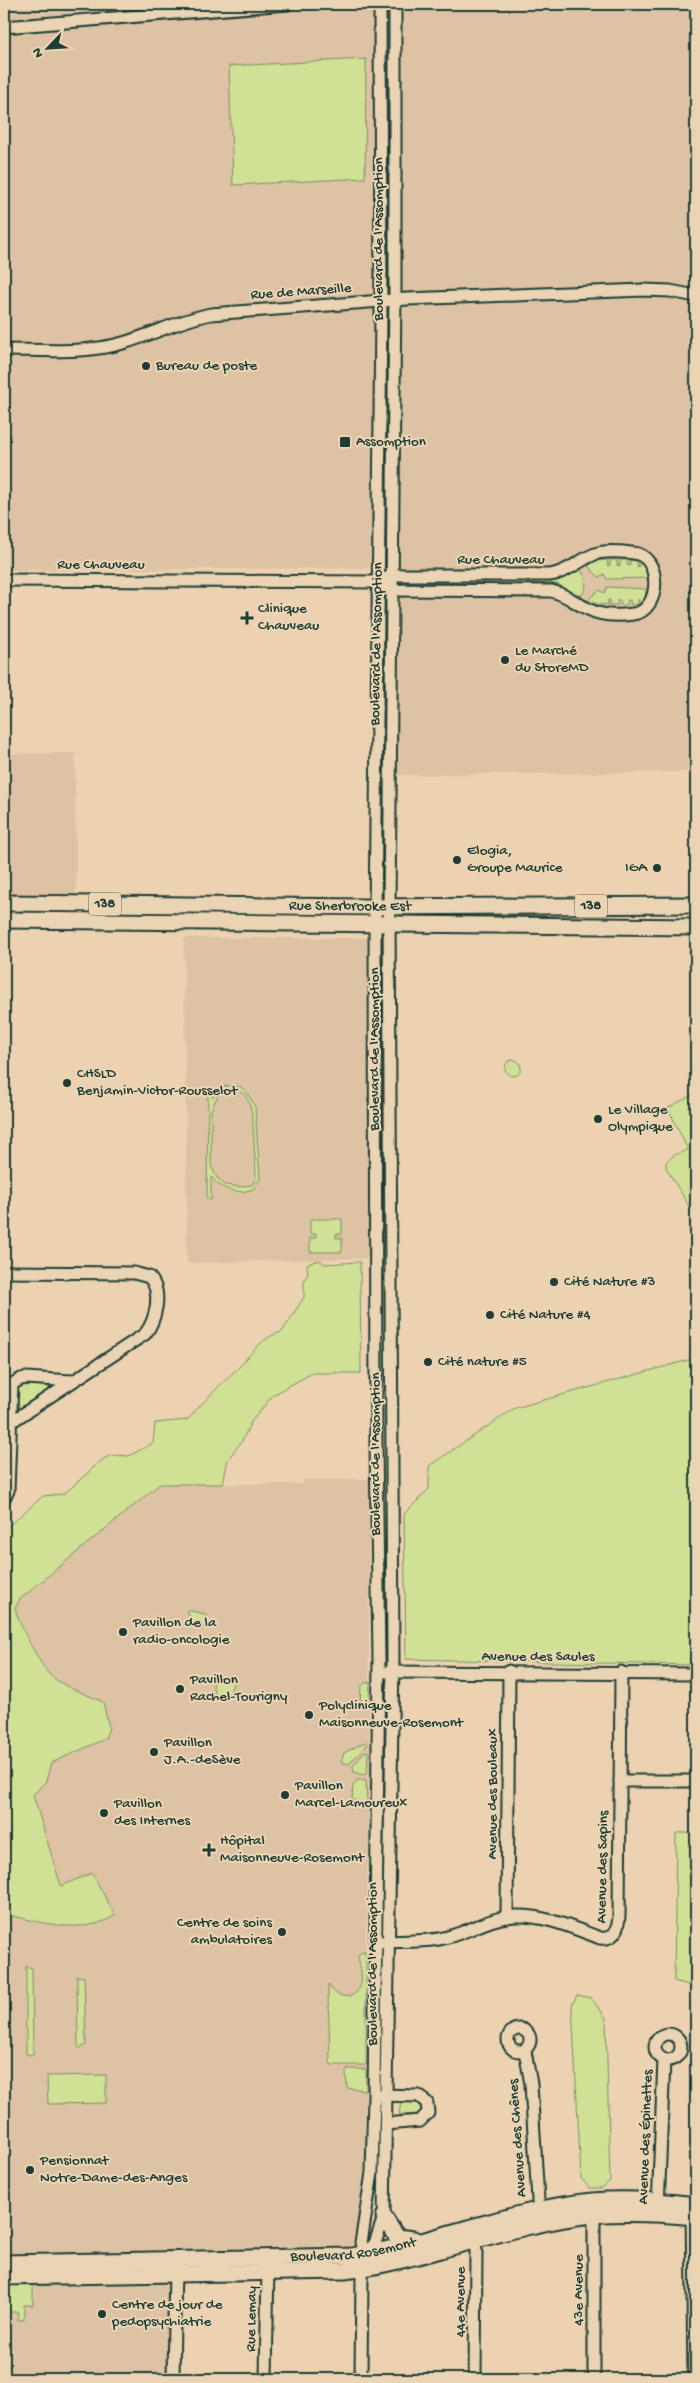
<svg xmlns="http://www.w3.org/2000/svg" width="700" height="2383" font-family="'Gochi Hand',sans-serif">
<rect width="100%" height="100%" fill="#edd2b1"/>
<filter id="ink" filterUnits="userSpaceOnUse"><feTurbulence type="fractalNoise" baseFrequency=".02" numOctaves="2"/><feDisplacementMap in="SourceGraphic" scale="10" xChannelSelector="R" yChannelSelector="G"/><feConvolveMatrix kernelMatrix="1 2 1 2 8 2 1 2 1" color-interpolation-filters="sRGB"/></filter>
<g filter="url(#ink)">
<g fill="#ddc2a4">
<polygon points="4,4 696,4 696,772 395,775 400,568 4,570"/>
<polygon points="75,753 76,899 4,897 4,754"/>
<polygon points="184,938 367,938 369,1258 187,1263"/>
<polygon points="369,1479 369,1744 371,1747 366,1925 365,2181 352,2246 348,2249 4,2255 4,1914 39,1922 61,1886 33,1794 46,1781 51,1763 105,1739 59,1682 50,1675 35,1652 15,1608 20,1599 108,1525 160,1484 303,1484 303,1480"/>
<polygon points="175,2274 172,2379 4,2379 4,2278"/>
</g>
<g fill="#d0e195" stroke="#788f64" fill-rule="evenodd">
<polygon points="366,59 365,178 233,185 229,66"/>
<polygon points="607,560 608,566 610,565 610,560 617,560 617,565 620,566 620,560 627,560 627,565 630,566 630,560 636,561 638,567 641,561 646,569 647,578 607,579 604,574 599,577 588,566 596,561"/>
<path d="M581,570C587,580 588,586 581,596L557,584L526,583V582L557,581Z"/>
<polygon points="607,587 646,589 645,599 641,604 638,599 638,604 631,605 630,600 628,600 627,605 621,605 620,600 617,600 618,605 610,605 610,600 608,600 608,605 597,604 588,600 599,590 604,593"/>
<circle cx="513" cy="1068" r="8"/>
<path d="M226,1086L241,1087L248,1094L255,1107L260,1179L253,1189C237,1195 222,1190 211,1177V1200L207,1199L208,1093H212V1098L219,1090ZM228,1090C255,1087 252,1121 254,1139C254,1152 256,1165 256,1178L252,1185L239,1187L225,1185L217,1178L211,1166V1110L218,1095Z"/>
<polygon points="696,1093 696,1213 692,1211 666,1168 666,1162 674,1155 688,1150 668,1108"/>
<polygon points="310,1219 342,1219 342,1234 336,1234 336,1238 342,1238 342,1252 310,1252 310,1238 316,1238 316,1234 310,1234"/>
<path d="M319,1260L325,1264L360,1262L361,1373H312L273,1395L251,1422L242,1441L228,1459L223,1484H160L20,1599L15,1608C19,1624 40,1666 51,1676C65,1688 87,1694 103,1702L109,1727L105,1739L51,1763L46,1781L33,1795L61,1886L92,1873L115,1915C85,1937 37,1921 4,1914V1530L43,1496L64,1494L102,1460L111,1455L129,1456L153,1443L155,1423L187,1420C203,1402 220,1385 237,1369C251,1355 262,1336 282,1332L304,1297V1280L308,1274L307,1264Z"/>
<polygon points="696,1358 696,1665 406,1659 404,1514 429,1489 429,1466 515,1408"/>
<polygon points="47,1385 49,1387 49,1389 18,1409 17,1389 20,1386"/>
<polygon points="187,1610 205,1614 207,1621 204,1626 198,1628 193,1625"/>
<polygon points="222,1677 230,1677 233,1683 230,1693 223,1697 215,1695 213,1687 214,1681"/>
<polygon points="370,1682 369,1704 360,1704 361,1687 365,1683"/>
<polygon points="365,1742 368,1744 349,1764 341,1762 344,1753"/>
<polygon points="368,1751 367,1772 364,1775 354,1772 353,1766 364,1752"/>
<polygon points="357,1780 366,1781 367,1802 364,1804 352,1799 353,1786"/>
<polygon points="676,1833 696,1833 696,1987 674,1981"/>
<path d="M364,1951L366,1959V2065H332L330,2063C330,2037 328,2011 328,1984C335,1999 356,2002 361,1984C363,1975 359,1964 358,1955Z"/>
<polygon points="26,1966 32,1968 33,2055 26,2054"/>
<polygon points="77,1976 84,1977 86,2045 80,2048 78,2047"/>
<polygon points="577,1995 591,1998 606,2018 610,2181 602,2188 589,2188 581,2178 572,2005"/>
<polygon points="348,2069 366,2069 366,2090 347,2088 346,2072"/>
<polygon points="106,2075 106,2103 48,2104 47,2076"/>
<polygon points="401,2102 417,2103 420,2105 421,2111 416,2115 399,2114"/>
<polygon points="33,2283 33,2305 24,2305 24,2320 18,2320 18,2312 4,2312 4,2284"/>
</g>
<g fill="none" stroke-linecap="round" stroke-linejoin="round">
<g stroke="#1f3d34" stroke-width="15">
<g id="minor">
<polyline points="4,27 288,4"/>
<path d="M4,350C43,350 85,354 123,343C154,334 180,320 211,314L407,299L644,290L670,291L696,296"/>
<path d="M4,580L379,582L393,575H550C567,573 579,560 595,554C606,550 621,552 633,553C662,555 662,611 633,614C619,616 601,616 588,609C575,603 566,594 551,591L393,590L387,586"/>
<path d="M4,1272L134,1273L149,1277C163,1291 156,1320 145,1334L11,1422"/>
<polyline points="4,1498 8,1491 12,1384 21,1379 26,1378 72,1381"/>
<polyline points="386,1672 696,1674"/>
<polyline points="620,1781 696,1781"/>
<polyline points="507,1917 509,1671"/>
<path d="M381,1942C400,1941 420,1942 439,1939C465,1935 488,1917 516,1916C545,1915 573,1928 600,1938C615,1940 618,1929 619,1916L621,1672"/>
<circle cx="519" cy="2040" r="11"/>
<circle cx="668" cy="2047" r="13"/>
<polyline points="525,2051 531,2084 539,2217"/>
<polyline points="380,2095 419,2096 427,2103 428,2113 420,2121 386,2124"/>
<polyline points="658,2208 664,2060"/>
<polyline points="692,2209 694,2379"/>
<polyline points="474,2234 476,2251 475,2379"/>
<polyline points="367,2253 361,2243 372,2173 374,2095 379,1660 376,1444 375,923 381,312 380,4"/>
<polyline points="173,2379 175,2266"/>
<polyline points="266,2379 268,2265"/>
<polyline points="361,2379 362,2276 367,2253 375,2243 384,2217 393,1660 389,907 395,289 395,4"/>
<polyline points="594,2379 594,2208"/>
</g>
</g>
<g stroke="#1f3d34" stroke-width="19">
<g id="major">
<path id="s1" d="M4,903L367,907L696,905"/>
<polyline points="4,920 696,927"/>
<polyline points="384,2217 397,2237 414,2239"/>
<path id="s2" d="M4,2263L351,2256C433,2244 510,2209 593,2201C627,2198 663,2201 696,2205"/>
<path d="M4,2277L345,2271C428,2260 509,2224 593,2215C627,2212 663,2214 696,2217"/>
</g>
</g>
<use href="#minor" stroke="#ead4b3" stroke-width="11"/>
<use href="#major" stroke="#ead4b3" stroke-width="15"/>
</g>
</g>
<g fill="#1f3d34" stroke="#ead4b3" stroke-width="2">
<circle cx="146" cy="366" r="5"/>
<rect x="339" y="436" width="12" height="12" rx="2.5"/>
<path d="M244.5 610.5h5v5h5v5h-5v5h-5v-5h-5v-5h5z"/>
<circle cx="505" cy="660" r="5"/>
<circle cx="457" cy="860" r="5"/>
<circle cx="657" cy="868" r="5"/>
<circle cx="67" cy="1083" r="5"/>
<circle cx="598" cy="1119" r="5"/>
<circle cx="554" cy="1282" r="5"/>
<circle cx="490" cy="1315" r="5"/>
<circle cx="428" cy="1362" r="5"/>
<circle cx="123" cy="1632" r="5"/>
<circle cx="180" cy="1689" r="5"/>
<circle cx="309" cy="1715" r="5"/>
<circle cx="154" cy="1752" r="5"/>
<circle cx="285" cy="1795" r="5"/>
<circle cx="104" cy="1813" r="5"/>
<path d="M206.5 1842.5h5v5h5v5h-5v5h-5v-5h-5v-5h5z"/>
<circle cx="282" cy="1932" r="5"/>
<circle cx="30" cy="2170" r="5"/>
<circle cx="102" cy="2314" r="5"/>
</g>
<g text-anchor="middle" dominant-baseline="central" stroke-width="4" stroke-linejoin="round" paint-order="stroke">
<g fill="#ead4b3" stroke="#5c6a5a" stroke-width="1">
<rect x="89" y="892.5" width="32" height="23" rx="4"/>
<rect x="575" y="894.5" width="32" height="23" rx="4"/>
</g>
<g font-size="14" font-weight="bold" fill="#1f3d34">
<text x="105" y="904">138</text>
<text x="591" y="906">138</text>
</g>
<g font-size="15" fill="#1f3d34" stroke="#ead4b3">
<text transform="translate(379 239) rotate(-90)">Boulevard de l'Assomption</text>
<text transform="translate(301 292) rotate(-4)">Rue de Marseille</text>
<text x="501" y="560">Rue Chauveau</text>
<text x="101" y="565">Rue Chauveau</text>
<text transform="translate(377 644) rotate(-89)">Boulevard de l'Assomption</text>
<text stroke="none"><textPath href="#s1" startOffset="346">Rue Sherbrooke Est</textPath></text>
<text transform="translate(375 1049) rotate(-90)">Boulevard de l'Assomption</text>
<text transform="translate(376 1454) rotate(-90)">Boulevard de l'Assomption</text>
<text x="538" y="1657">Avenue des Saules</text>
<text transform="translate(493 1794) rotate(-90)">Avenue des Bouleaux</text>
<text transform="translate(603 1867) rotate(-89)">Avenue des Sapins</text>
<text transform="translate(373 1964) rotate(-90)">Boulevard de l'Assomption</text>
<text transform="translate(646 2137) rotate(-88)">Avenue des Épinettes</text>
<text transform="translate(518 2138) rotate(-94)">Avenue des Chênes</text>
<text stroke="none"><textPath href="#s2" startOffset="350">Boulevard Rosemont</textPath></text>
<text transform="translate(579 2290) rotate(-90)">43e Avenue</text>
<text transform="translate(461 2302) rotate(-90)">44e Avenue</text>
<text transform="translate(252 2319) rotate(-89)">Rue Lemay</text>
</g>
<g font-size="15" fill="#1f3d34" stroke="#ead4b3" text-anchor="start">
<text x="156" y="366">Bureau de poste</text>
<text x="356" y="442">Assomption</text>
<text x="258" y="609">Clinique<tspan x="258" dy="17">Chauveau</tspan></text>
<text x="515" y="651">Le Marché<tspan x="515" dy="17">du StoreMD</tspan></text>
<text x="467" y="851">Elogia,<tspan x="467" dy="17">Groupe Maurice</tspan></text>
<text x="647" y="868" text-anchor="end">IGA</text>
<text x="77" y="1074">CHSLD<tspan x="77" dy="17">Benjamin-Victor-Rousselot</tspan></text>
<text x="608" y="1110">Le Village<tspan x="608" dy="17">Olympique</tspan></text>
<text x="564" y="1282">Cité Nature #3</text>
<text x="500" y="1315">Cité Nature #4</text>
<text x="438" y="1362">Cité nature #5</text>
<text x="133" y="1623">Pavillon de la<tspan x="133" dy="17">radio-oncologie</tspan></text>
<text x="190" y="1680">Pavillon<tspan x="190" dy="17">Rachel-Tourigny</tspan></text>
<text x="319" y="1706">Polyclinique<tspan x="319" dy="17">Maisonneuve-Rosemont</tspan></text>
<text x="164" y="1743">Pavillon<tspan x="164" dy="17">J.A.-deSève</tspan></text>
<text x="295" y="1786">Pavillon<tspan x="295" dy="17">Marcel-Lamoureux</tspan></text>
<text x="114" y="1804">Pavillon<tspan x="114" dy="17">des Internes</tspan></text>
<text x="220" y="1841">Hôpital<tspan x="220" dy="17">Maisonneuve-Rosemont</tspan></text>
<text x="272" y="1923" text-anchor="end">Centre de soins<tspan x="272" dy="17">ambulatoires</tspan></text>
<text x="40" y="2161">Pensionnat<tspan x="40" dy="17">Notre-Dame-des-Anges</tspan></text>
<text x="112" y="2305">Centre de jour de<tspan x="112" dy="17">pedopsychiatrie</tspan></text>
</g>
</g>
<rect width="700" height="2383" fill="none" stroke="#ead4b3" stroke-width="20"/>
<rect x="10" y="10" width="680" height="2363" fill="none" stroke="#1f3d34" stroke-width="2" filter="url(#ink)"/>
<g transform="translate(48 48) rotate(245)" stroke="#ead4b3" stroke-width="4" paint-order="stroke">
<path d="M0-4L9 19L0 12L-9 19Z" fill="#1f3d34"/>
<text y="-8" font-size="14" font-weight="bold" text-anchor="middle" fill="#1f3d34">N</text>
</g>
</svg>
